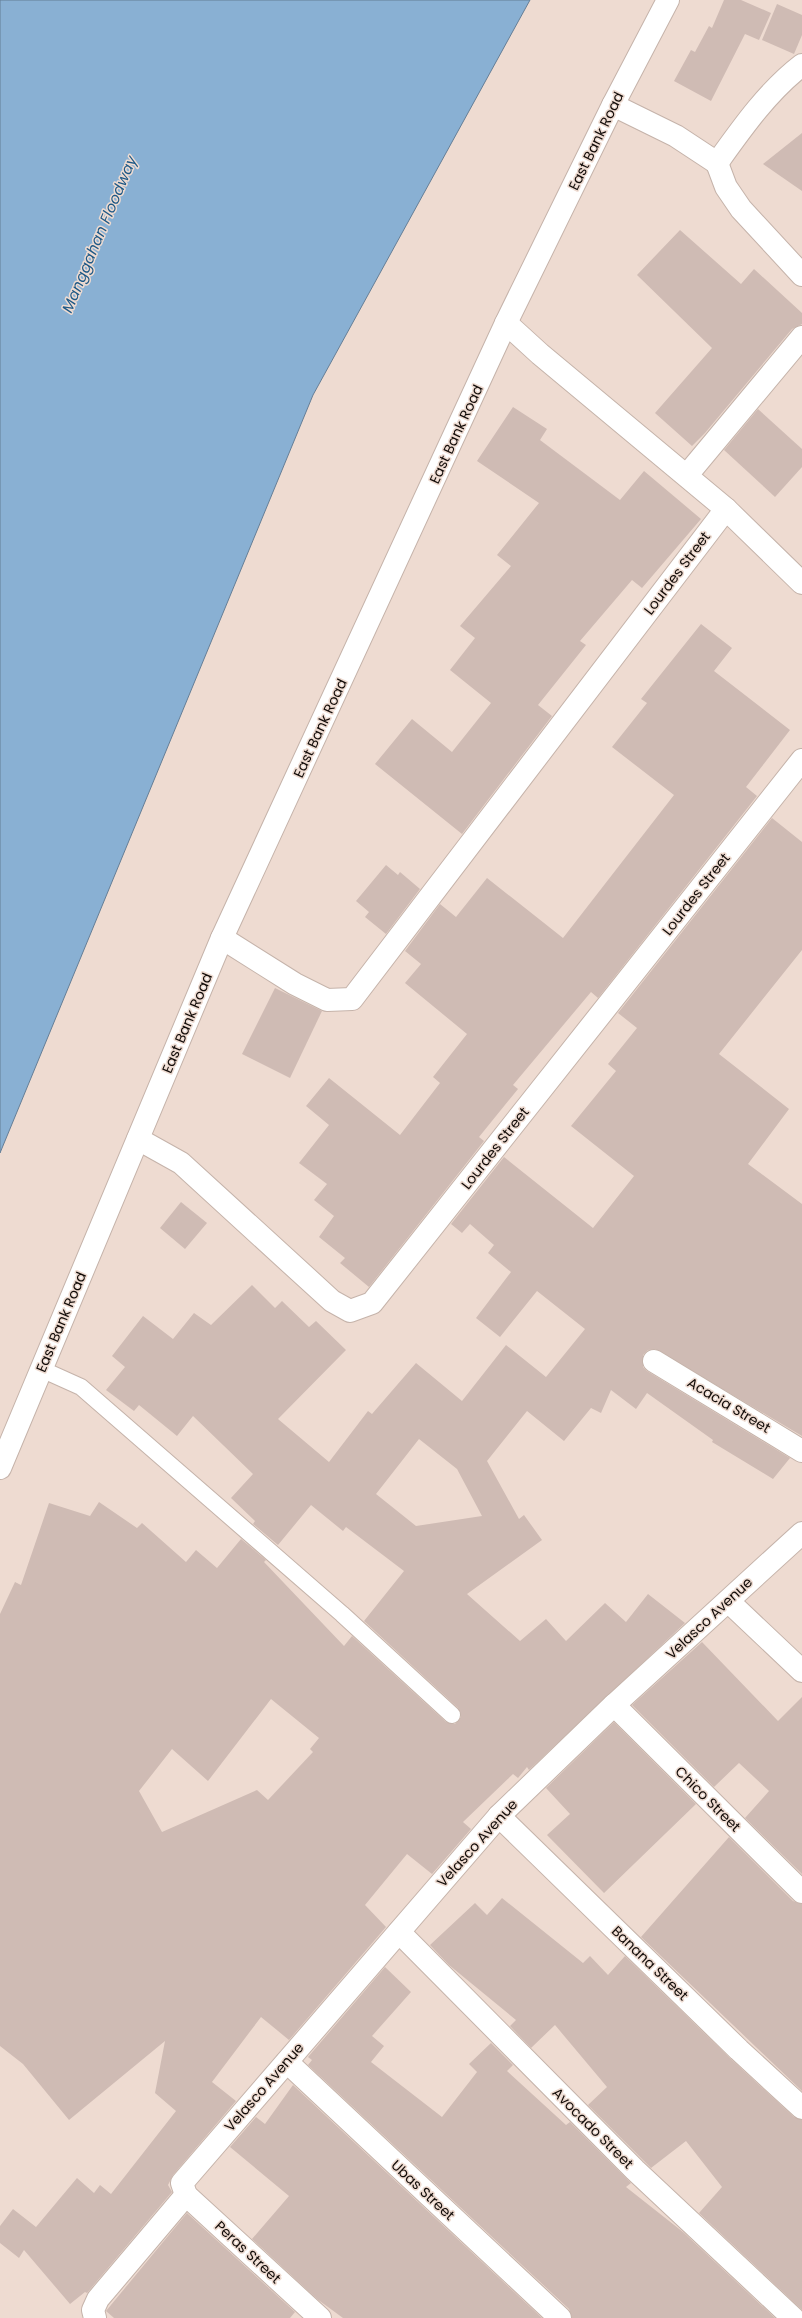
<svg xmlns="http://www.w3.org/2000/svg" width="802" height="2318" font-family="Poppins,sans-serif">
<rect width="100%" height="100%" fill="#eedbd1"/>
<polygon fill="#89b0d3" stroke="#657e96" points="0,0 530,0 313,395 0,1153"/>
<g fill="#cfbbb4" fill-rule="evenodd">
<polygon points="724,0 741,0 771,13 759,40 745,34 711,101 674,81 691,50 695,52 709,26 712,28"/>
<polygon points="777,4 802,15 802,35 794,54 762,40"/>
<polygon points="802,133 802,191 763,164"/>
<polygon points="680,230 741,284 754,269 802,313 802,324 792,329 705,433 692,446 655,413 712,348 637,275"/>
<polygon points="513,407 547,429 540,440 620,500 644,471 701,519 642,588 632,580 580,641 586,645 538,705 552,716 462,834 375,764 412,719 452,752 491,703 450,670 475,638 460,626 511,566 497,555 539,503 477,461"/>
<polygon points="758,409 802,449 802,467 775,497 724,450"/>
<polygon points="701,624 732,648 714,671 790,730 746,787 757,796 598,998 591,992 513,1085 518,1089 479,1137 484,1141 369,1287 340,1263 345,1258 319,1237 334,1216 314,1200 327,1184 299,1163 329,1125 306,1106 329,1078 400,1135 440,1083 433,1077 467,1034 405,983 421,964 405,951 440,904 456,917 487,878 563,938 674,795 612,747 647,703 641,699"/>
<path d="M772,818L802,842V950L719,1054L789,1109L748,1164L802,1204V1436L655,1349L648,1350L643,1355V1367L647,1371L790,1458L773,1479L712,1442L713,1440L647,1393L636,1409L611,1390L601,1413L591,1408L564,1441L527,1411L487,1461L519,1519L524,1515L542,1540L467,1594L520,1641L546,1619L566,1641L605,1603L626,1622L648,1594L685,1623L529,1770L527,1767L518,1778L513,1774L463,1822L471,1829L432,1874L407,1854L365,1905L386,1927L289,2040L261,2017L212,2082L236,2101L173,2175L168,2185L172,2192L87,2293L85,2292L70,2304L24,2250L19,2258L0,2243V2226L13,2209L36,2227L77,2178L94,2193L100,2185L111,2194L176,2111L155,2093L165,2041L69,2120L23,2064L0,2046V1614L15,1582L21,1585L49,1503L90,1516L99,1502L137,1528L142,1523L186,1562L196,1550L217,1568L241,1539L266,1560L264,1562L344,1646L352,1636L446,1722L455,1724L461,1717L458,1708L364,1621L404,1571L346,1527L343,1531L311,1505L278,1545L253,1524L255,1521L231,1498L253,1474L193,1416L177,1436L139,1405L134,1411L106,1390L125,1367L112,1356L143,1316L173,1339L194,1313L211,1325L252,1285L275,1308L282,1301L309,1327L316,1321L346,1350L278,1419L329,1462L368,1411L372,1414L416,1363L462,1401L506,1345L546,1377L585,1329L537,1291L500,1337L476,1318L511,1272L488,1253L494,1245L470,1224L462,1233L451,1224L504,1157L593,1228L634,1176L571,1126L616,1071L608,1064L637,1028L618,1013ZM419,1439L457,1469L482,1516L416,1526L376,1494ZM271,1699L319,1738L310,1749L313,1752L268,1800L257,1790L162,1832L139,1791L172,1749L208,1781Z"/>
<polygon points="386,865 398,875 400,872 420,889 386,934 365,917 369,912 356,901"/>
<polygon points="275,988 322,1011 290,1078 242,1054"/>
<polygon points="181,1202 207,1223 185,1249 160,1228"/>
<polygon points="702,1642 778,1721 802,1697 802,1874 745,1818 769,1791 739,1763 714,1787 632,1705"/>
<polygon points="614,1722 696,1804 604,1893 547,1835 570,1814 546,1788"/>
<polygon points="729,1837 793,1901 802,1904 802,2091 641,1937"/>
<polygon points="502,1898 583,1963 590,1956 608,1975 625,1956 731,2059 794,2117 802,2120 802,2310 699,2213 722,2187 686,2141 651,2168 588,2105 607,2087 555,2025 531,2048 510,2026 516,2020 449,1965 430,1945 475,1903 487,1915"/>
<polygon points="385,1967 411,1992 372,2036 384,2046 371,2062 442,2117 477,2072 469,2064 491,2043 513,2065 507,2071 566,2125 570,2122 631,2183 626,2187 683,2232 775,2318 572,2318 569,2309 308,2065 312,2060 308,2057"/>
<polygon points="293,2085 542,2318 343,2318 317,2299 252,2239 289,2196 230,2147 256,2117 265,2124"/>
<polygon points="187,2213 295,2312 290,2318 114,2318 106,2311"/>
</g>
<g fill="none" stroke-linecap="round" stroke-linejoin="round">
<g stroke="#c5b3aa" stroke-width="18">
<polyline id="lane" points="41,1369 81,1387 342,1614 452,1715"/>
</g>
<g stroke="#c5b3aa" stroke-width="24">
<g id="street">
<polyline points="613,105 676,136 717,163"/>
<polyline points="717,163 726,187 741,209 802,275"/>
<path d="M717,163C742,128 768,91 802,65"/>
<polyline points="506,323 540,354 726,509 802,583"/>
<polyline points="687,475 802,337"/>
<polyline points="222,938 295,984 327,1000 352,999 726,509"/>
<polyline points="138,1139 181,1163 332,1301 350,1311 372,1303 802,760"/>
<polyline points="654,1361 802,1451"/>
<polyline points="728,1601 802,1671"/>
<polyline points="614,1705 802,1892"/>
<polyline points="499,1816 739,2050 802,2108"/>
<polyline points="399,1932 635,2170 793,2318"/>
<polyline points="287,2062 560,2318"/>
<polyline points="95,2318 93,2310 98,2299 186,2195"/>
<polyline points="320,2318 186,2195 182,2183 499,1816 614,1705 802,1533"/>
</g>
</g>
<g stroke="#c5b3aa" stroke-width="24">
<polyline id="secondary" points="0,1468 222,938 506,323 613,105 668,0"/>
</g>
<use href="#lane" stroke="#fff" stroke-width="16"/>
<use href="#street" stroke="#fff" stroke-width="22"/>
<use href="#secondary" stroke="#fff" stroke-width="22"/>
</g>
<g text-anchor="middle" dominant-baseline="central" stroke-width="3" stroke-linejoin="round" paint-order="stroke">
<g font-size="14" fill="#110b08" stroke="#eedbd1">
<text transform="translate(596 141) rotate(-64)">East Bank Road</text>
<text transform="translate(456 434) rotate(-65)">East Bank Road</text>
<text transform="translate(677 573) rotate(-53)">Lourdes Street</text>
<text transform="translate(320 728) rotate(-65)">East Bank Road</text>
<text transform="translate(696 894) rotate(-52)">Lourdes Street</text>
<text transform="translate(187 1023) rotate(-67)">East Bank Road</text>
<text transform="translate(495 1148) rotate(-52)">Lourdes Street</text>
<text transform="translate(61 1322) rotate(-67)">East Bank Road</text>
<text transform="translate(729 1405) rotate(31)">Acacia Street</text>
<text transform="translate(709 1618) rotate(-43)">Velasco Avenue</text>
<text transform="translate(708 1799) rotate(45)">Chico Street</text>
<text transform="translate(477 1843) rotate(-48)">Velasco Avenue</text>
<text transform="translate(650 1963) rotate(44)">Banana Street</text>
<text transform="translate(264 2087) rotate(-49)">Velasco Avenue</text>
<text transform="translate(593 2128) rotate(45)">Avocado Street</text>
<text transform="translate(423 2190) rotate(43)">Ubas Street</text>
<text transform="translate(248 2252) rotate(43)">Peras Street</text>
</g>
<g font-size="15" font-style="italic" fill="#1d5886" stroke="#eedbd1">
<text transform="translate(99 234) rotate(-67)">Manggahan Floodway</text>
</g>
</g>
</svg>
